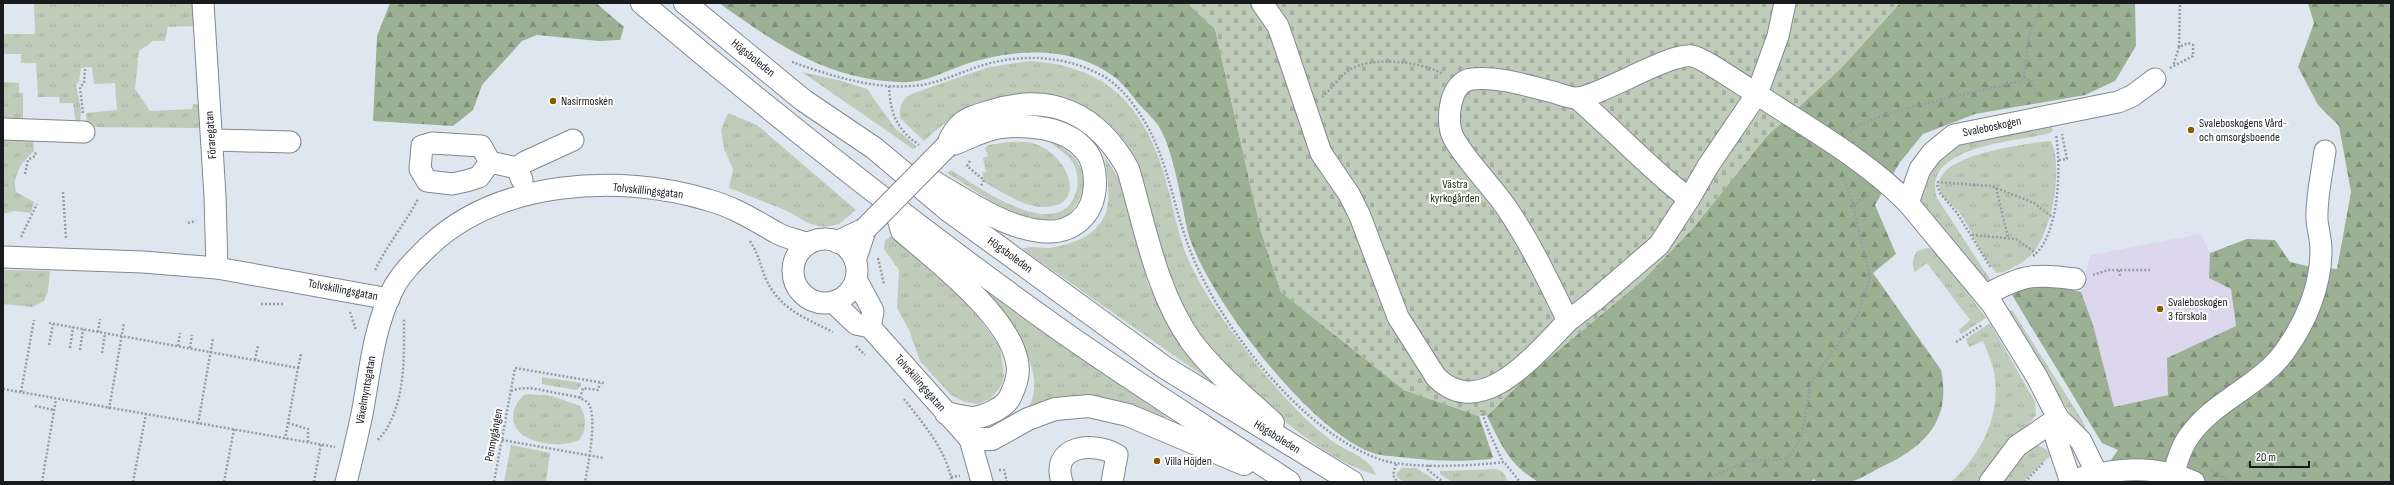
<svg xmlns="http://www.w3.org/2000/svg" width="2394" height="485" font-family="'Sofia Sans Condensed',sans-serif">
<defs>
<pattern id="grass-tufts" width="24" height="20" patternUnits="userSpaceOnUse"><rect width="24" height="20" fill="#bfccb9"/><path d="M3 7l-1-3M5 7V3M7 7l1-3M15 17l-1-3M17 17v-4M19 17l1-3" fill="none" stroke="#a3af9f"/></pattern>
<pattern id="forest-firs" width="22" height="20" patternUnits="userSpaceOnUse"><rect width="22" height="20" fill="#9cb093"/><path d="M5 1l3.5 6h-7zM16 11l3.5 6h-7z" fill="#7e8e77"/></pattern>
<pattern id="cemetery-stones" width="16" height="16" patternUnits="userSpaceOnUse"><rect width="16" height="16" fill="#bfccb9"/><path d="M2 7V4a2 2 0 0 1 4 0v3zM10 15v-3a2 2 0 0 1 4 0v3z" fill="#a3af9f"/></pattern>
</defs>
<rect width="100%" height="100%" fill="#dee6f0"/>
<polygon fill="#ddd7ed" points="2201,234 2210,253 2209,278 2231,288 2236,326 2168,358 2168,395 2113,407 2081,292 2090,255"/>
<g fill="url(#grass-tufts)">
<polygon points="34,3 193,3 194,26 168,27 165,41 153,41 139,51 135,89 150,111 192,109 193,104 201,105 201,128 87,127 86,113 117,110 115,83 94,84 92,67 81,68 79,82 76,84 81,110 80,126 76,125 73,103 60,103 59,97 38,97 36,63 21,63 21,54 3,54 3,34 35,34"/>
<path d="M1029,61C1096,65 1136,95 1159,159C1170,188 1174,220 1184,249C1201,293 1230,329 1258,366C1279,392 1305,421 1332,441C1346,451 1371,458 1376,475C1321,460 1255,398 1217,356C1210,348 1201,340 1195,331C1171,294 1161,250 1149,209C1144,190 1141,168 1131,151C1112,120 1075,95 1038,94C989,92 959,109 924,141L900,118C899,107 901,100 911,94L989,67Z"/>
<polygon points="802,72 842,81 867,89 895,128 917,147 913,149"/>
<polygon points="3,82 19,83 19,93 23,93 23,123 3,122"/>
<polygon points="728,113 757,125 856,210 839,224 825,227 810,224 785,210 729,188 733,169 724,149 721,130"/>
<path d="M2051,124L2053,131L2047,134C2015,141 1920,147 1937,198L1991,281L1990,284L1983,283L1921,203C1920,182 1934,160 1950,148C1968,135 2027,129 2051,124Z"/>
<path d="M3,137L33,139L34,151C22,162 12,175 16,192L34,202L31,213L14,211L3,214Z"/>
<path d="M1047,139C1054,140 1060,146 1066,150C1092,170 1087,196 1066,217L1039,221L1005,210L947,173L951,170C977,186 1052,241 1074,198C1079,188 1079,174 1073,163C1066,151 1054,148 1047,139Z"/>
<path d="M2048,141H2051C2063,168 2053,223 2037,247C2032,256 2023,262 2014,267C2009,270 2003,273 1997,273C1982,259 1973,233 1962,216C1956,206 1943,201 1940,190C1929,155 2026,144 2048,141Z"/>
<path d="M1008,142C1016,142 1027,141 1035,144C1067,154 1090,206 1044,207C1023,207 1002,192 984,182L982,171L986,173L983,158L988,156L985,148L989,145Z"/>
<path d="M1105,157L1119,179L1134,227L1148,285L1177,338L1209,380L1022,249C1035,244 1043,250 1055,247C1079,243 1105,230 1108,203C1110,189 1106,171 1105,157Z"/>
<polygon points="892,235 939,276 974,311 1000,347 1004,376 1000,388 990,399 978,404 965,402 951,395 920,361 909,330 897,308 899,270 884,249 885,241"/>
<path d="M1928,248C1941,250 1976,305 1986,318L1961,334L1959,330L1970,320L1927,263L1915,272C1911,264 1913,258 1917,251Z"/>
<polygon points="3,270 50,271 48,291 44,301 32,307 3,304"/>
<path d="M988,293L1167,417C1155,420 1144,412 1133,407C1090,388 1058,393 1019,417C1023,412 1030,406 1032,400C1044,361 1007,324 984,298Z"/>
<polygon points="2012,310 2082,420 2087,431 2086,434 2083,434 2007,312"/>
<path d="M1990,323L2035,402L2036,415L1982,480L1979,482H1951C1979,457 2000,418 1995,379C1994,366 1988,354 1983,341L1969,347L1966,339Z"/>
<polygon points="542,377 581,383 581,386 576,390 542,384"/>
<path d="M526,394L552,396L580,406C587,418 587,429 579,440C559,450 506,443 514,411C516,403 519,399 526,394Z"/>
<polygon points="2035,444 2046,449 2051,455 2023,482 1999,482 2019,453"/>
<polygon points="511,445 550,453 546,482 504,482"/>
<polygon points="1402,468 1416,468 1438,482 1403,482 1397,477 1396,474"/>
<polygon points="1496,469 1503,472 1508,482 1452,482 1440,474 1440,471"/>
</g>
<g fill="url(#forest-firs)">
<polygon points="390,3 596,3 624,27 620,40 599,41 537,35 522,41 482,85 473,110 453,126 373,121 377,36"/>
<path d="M719,3H1187L1215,29L1261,231L1281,292L1404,390L1479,416L1493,457L1491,459C1460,462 1431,461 1400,457C1391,456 1379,456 1370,452C1307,427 1215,305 1191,242C1186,228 1184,212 1181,198C1177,178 1169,141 1158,125C1152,117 1144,110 1137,102C1131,94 1125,86 1117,79C1075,45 1015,48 966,64C943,72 923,84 898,82C824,78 777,44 719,3Z"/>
<path d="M1900,3H2135L2136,46L2115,81L2085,95L1975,114L1923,134L1900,162L1875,205L1896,254L1873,273L1941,370C1952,422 1923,448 1879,468C1870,473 1858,481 1848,482C1838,483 1827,482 1817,482L1814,479L1810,482H1539C1509,465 1502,446 1487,416L1524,379L1644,279L1694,227L1766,137L1841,68Z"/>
<path d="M2308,3H2391V482H2096L2118,450L2102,443L2012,295C2027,277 2062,287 2081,292L2093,325L2114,407L2168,395L2167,358L2236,326L2231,289L2209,278L2210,253L2247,239L2275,240L2290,262L2311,267L2337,269L2351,192L2339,126L2318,105L2298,67L2314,23Z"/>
</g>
<polygon fill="url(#cemetery-stones)" points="1187,3 1900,3 1841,68 1766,137 1694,227 1644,279 1524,379 1487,416 1479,416 1404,390 1281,292 1261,231 1215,29"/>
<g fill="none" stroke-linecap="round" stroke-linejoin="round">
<g stroke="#828891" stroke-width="23">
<g id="minor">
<polyline points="203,3 215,196 217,268"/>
<path d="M1262,3L1278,26L1285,46L1321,153L1349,194L1360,216L1398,317L1436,377C1482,423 1538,351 1568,321C1549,282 1530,242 1506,207C1491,185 1465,160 1453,137C1445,120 1450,81 1472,79C1498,76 1528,86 1553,92C1560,94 1571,99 1579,98C1608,92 1669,53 1692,56C1706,59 1741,85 1757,94L1708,166L1689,199L1659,245L1594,301L1568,321"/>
<path d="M1785,3L1778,36L1757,94C1808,128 1865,159 1908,203"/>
<path d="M1577,98C1615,131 1649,168 1689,199"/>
<polyline points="3,129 84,132"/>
<polyline points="212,140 290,142"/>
<polyline points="490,162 481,146 432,143 422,146 420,169 427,181 452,184 466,181 479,177 490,162 517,168"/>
<polyline points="522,180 517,168 525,162 573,140"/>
<circle cx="825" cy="271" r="32"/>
<polyline points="3,257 143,262 217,268 389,299"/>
<polyline points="856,279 873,311 870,327"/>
<path d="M1986,295C2022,275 2034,273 2075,279"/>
<polyline points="833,302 856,324 870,327 970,439 982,482"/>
<polyline points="2058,418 2056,438 2071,482"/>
<polyline points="2097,474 2081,441 2058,418 2037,377 1992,304 1908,203 1920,169 1932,153 1954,135 2118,102 2132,96 2155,79"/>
<path d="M2087,479L2086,477C2122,467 2159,466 2194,482"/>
<path d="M346,482C352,460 357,437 362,414C370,372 373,329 393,289C401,273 416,259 429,246C499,180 619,173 708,200C734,207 754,220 777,233C786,238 798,240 808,244"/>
<path d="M1062,482C1050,445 1094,441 1117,455L1112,482"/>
<polyline points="1990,482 2017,446 2058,418"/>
<path d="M2171,482C2176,466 2180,448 2190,435C2215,400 2260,386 2285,351C2306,322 2321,286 2321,250C2321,240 2318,230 2317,220C2316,198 2322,173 2325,151"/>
</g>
</g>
<g stroke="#828891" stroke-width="24">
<g id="major">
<path d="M642,3C773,114 907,220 1046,320C1125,377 1208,428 1289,482"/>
<polyline points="685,3 803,100 874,148 948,210 1062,293 1164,367 1352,482"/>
<path d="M947,146C958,120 966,119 992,111C1052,92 1098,115 1128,169C1145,226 1156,292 1191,341C1214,372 1245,397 1273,423"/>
<path d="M920,174C955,193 1000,227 1040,231C1072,235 1094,216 1095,184C1095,172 1093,159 1085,150C1066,127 1028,124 1001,127C982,129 965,141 947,146"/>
<path d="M898,217L902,231C936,260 1010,317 1017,362C1020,374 1015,387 1010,397C1005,408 982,418 971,418C963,417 954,415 946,413"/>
<polyline points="838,242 865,229"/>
<polyline points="855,259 865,229"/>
<polyline points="970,439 992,439 1028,419 1055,409 1089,406 1128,415 1244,464"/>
<polyline points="2070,482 2086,477"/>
</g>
</g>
<g stroke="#989da5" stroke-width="2.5" stroke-dasharray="2 2" stroke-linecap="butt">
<polyline points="2179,47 2180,3"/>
<path d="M792,62C829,75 871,89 911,86C938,85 961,71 987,64C1023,54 1064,56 1097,73C1113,80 1125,93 1135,107C1166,149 1170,194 1187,242C1214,320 1302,434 1382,460C1409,469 1474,466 1504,462L1520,482"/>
<polyline points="2170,68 2193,56 2193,45 2188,43 2179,47 2173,66"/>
<polyline points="2024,77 2031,81 2039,98"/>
<path d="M889,86C890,113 897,130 919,145"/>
<path d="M1322,97C1332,89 1339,77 1349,70C1371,56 1421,61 1443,74"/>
<polyline points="83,113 80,87 84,83 85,69"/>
<path d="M1850,132C1862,114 1992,89 2020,81L2024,77L2025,71L2028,39L2041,3"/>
<polyline points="2059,160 2067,159 2062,134"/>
<polyline points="970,161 967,166 984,180 981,186"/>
<polyline points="25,174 28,160 35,156 36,151"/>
<polyline points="1937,182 1991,186 2034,203 2052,217"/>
<polyline points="1937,185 1940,193 1957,213 1991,268"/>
<polyline points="1996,188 2008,237"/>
<polyline points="63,192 66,239"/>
<polyline points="1853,206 1868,194"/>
<polyline points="188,223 196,221"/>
<polyline points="1972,235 2016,239 2036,253"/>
<polyline points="21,237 37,204"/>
<path d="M750,241C758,253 760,264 765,277C779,309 805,318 833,332"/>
<path d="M2033,256C2060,235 2061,166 2056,135"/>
<polyline points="878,258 884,284"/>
<path d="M375,270C387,245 405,224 418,199"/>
<polyline points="2119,270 2120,276"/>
<polyline points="2093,275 2108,270 2150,270"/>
<polyline points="261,304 283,304"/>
<polyline points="350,312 356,330"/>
<polyline points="49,323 298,368 285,439"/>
<polyline points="98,332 100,319"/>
<polyline points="1956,342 1982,325"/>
<polyline points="49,345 53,324"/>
<polyline points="178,346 180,333"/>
<polyline points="856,346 865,355"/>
<polyline points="70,348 73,327"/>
<polyline points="190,348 192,335"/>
<polyline points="80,350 83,329"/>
<polyline points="102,353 105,333"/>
<polyline points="255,360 258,346"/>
<polyline points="298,368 301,354"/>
<polyline points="3,389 335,447"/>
<path d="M511,391C527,385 540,390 556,393C566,395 581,396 588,403C598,415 588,466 585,482"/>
<polyline points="21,392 34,320"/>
<polyline points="580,398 583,388 598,390 600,383"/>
<path d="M904,399C924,425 946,449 952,482"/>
<polyline points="35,406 54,410"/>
<polyline points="109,409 124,323"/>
<polyline points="1481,410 1489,432 1503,462"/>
<polyline points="288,423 308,429 308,442"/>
<polyline points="198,424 213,338"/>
<path d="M378,440C381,436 385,432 387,428C406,395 404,354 404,319"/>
<polyline points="502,440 604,458"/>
<polyline points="1396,464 1393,475 1397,482"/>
<polyline points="1429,465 1428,470 1443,482"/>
<polyline points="999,470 1004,470 1007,482"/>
<polyline points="2211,470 2231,482"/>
<polyline points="951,477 960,476"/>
<polyline points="42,482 56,399"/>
<polyline points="133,482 146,414"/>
<polyline points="224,482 234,429"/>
<polyline points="314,482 321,444"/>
<polyline points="494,482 515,368 604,383"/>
<polyline points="1701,482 1746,461 1779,460 1790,456 1802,435 1810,387 1816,375 1857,317 1870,278 1853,206 1843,175"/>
<polyline points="2025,482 2043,463"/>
</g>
<use href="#minor" stroke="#fff" stroke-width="21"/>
<use href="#major" stroke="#fff" stroke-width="22"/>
<g stroke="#828891" stroke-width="24" stroke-linecap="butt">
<polyline id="major-bridge" points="865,229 947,146"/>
</g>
<use href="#major-bridge" stroke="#fff" stroke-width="22"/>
</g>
<g fill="#8b5b01" stroke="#fff" stroke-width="1.5">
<circle cx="553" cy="101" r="4"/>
<circle cx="2191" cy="130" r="4"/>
<circle cx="2160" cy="309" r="4"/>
<circle cx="1157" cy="461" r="4"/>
</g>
<g text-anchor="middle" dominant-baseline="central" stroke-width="4" stroke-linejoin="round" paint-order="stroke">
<g font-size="12" fill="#181a1e" stroke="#fff">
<text transform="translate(753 58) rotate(39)">Högsboleden</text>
<text transform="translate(1992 127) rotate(-12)">Svaleboskogen</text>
<text transform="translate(211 135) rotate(-94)">Föraregatan</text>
<text transform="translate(648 191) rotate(6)">Tolvskillingsgatan</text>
<text transform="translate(1010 255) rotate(36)">Högsboleden</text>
<text transform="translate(343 290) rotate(11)">Tolvskillingsgatan</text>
<text transform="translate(920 383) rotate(49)">Tolvskillingsgatan</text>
<text transform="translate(366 390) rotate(-80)">Växelmyntsgatan</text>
<text transform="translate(494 435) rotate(-79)">Pennygången</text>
<text transform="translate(1277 437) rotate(32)">Högsboleden</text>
</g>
<g font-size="12" fill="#181a1e" stroke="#fff" text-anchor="start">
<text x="561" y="101">Nasirmoskén</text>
<text x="2199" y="123">Svaleboskogens Vård-<tspan x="2199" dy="14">och omsorgsboende</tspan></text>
<text x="2168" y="302">Svaleboskogen<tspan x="2168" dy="14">3 förskola</tspan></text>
<text x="1165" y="461">Villa Höjden</text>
</g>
<g font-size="12" fill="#173206" stroke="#fff">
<text x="1455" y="184">Västra<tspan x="1455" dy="14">kyrkogården</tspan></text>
</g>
</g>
<rect width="2394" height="485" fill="none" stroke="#181a1e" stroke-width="8"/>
<path d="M2250 461v6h59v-6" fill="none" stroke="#181a1e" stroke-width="2"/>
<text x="2256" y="461" font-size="12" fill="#181a1e" stroke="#ffffff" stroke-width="3" paint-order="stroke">20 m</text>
</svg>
